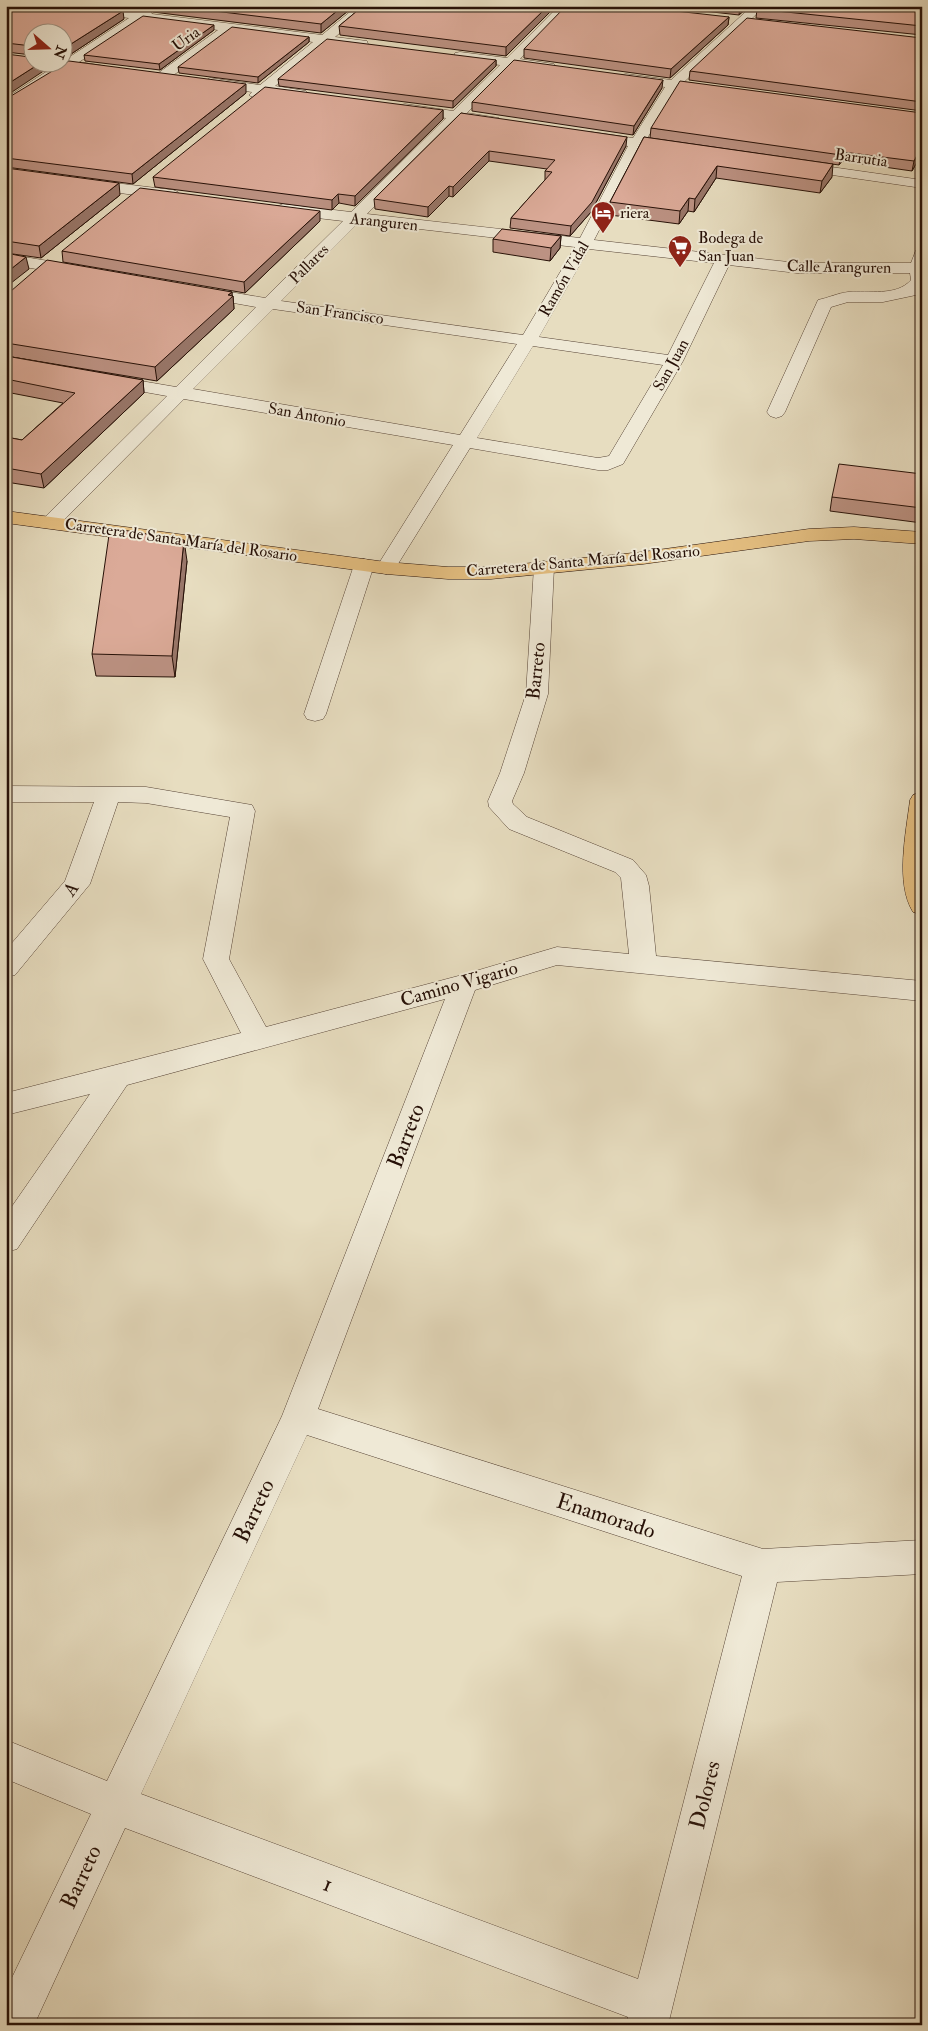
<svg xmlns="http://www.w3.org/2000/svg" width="928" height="2031" font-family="'IM FELL Double Pica',serif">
<rect width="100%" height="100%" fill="#e7ddc0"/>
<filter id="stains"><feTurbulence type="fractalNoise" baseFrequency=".004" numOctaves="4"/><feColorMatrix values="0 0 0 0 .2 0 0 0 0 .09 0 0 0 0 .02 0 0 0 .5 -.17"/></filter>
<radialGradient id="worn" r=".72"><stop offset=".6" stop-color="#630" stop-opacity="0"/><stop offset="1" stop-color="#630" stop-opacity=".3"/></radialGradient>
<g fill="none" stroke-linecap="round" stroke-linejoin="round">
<g stroke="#564335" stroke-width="1">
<g id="minor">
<polygon points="54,6 91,6 139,12 146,9 150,10 152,14 322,35 357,6 371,6 335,37 367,41 368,44 367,47 327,43 275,86 306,91 308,94 306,97 301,98 266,93 256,99 249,95 252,92 210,86 203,82 210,78 260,85 313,42 232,31 167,80 157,80 155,77 157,74 218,30 143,20 79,62 105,66 107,69 105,72 100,73 70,68 6,108 6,98 55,66 46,62 62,62 62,60 65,60 129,18 60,10"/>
<path d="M559,6H572L520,59L554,64L556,67L554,70L549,71L513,66L467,113L499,118L501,121L499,124L494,125L460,120L367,214L580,238L628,146L591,140L586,139L584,136L586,133L591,132L633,138L665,87L621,81L619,78L621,75L626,74L671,80L752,6H765L684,82L719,87L721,90L719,93L714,94L677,89L646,140L677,145L682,146L684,149L682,152L677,153L642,148L594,240L797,263H911L916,250L922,248V287L916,295L883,302H848L831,307L785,412L782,416L776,418L770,416L767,412L818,300C828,298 838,293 848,292C869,290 896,297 911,280L910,273H797L729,265L683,361L623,464L608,470H598L470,448L393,572L386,574L379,572L376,568L453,445L184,399L58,526L51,528L44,526L41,522L44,518L167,396L100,384L97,380L100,376L106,375L176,387L256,307L189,295L187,291L189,287L195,286L265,298L343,221L283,214L278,212L275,209L278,206L283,204L351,212L446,118L400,111L398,108L400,105L405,104L453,111L500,65L455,59L454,56L455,53L460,52L507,58ZM359,222L575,247L523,335L281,301ZM589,249L714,263L668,355L539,337ZM273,309L517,344L460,435L193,389ZM533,346L663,365L609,456L598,458L477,438Z"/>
<polygon points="796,162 922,180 922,188 791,169 789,166 791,163"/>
<polygon points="6,170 173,190 178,192 181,195 178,198 173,200 6,178"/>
<polygon points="6,254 79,266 85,268 87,271 85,274 79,276 6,264"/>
<polygon points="364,559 371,561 374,565 326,714 323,719 315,721 307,719 304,714 354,565 357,561"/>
<path d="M544,561L551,563L554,567L548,694L524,773L512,801L513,804L527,817L633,860L646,875L649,886L656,956L922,981V1001L557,965L475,990L318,1409L763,1549L922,1540V1574L777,1582L668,2025H626L628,2017L125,1828L34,2025H6V1990L91,1814L6,1779V1740L107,1781L282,1416L445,999L127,1085L17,1249L6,1252V1215L90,1094L6,1115V1093L241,1033L203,959L230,817L146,803L118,802L90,884L15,975L6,977V950L65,881L94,802H6V786L146,787L252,805L255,811L229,959L266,1027L462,975L557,947L629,954L621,878L615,872L509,829L489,807L488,801L500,773L526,694L534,567L537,563ZM307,1435L742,1576L638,1979L141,1794Z"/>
</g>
</g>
<g stroke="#261007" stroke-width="1">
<g id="major">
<polygon points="6,511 386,562 448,567 491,567 643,552 809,529 854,527 922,532 922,544 854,539 809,541 643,564 491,579 448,579 386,574 6,523"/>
<path d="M922,792V915L913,912C895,883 906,833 910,800L913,795Z"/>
</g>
</g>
<use href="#minor" fill="#efe9d6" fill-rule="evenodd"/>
<use href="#major" fill="#e4be80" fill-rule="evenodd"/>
</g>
<g fill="#bc9283" stroke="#261007">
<polygon points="6,6 124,19 65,58 62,58 62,32 32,32 32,55 6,52"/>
<polygon points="109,6 354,6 321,33 153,12 150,8 146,7 139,10"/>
<polygon points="363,6 556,6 506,56 340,35 339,26"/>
<polygon points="659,6 749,6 739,15"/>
<polygon points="922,6 922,35 756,18 757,9"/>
<polygon points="729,17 728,25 670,78 524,58 524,49"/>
<polygon points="214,30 160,70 85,61 84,55"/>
<polygon points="309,37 309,42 258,83 179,73 178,67"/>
<polygon points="922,38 922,111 689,80 690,71"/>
<polygon points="496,60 496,66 453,108 279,86 278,79"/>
<polygon points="662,88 633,135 472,111 472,102"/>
<polygon points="246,93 133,184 6,167 6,99"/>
<polygon points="443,110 443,119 355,206 339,203 332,210 155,187 153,177"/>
<polygon points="461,113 626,146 591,212 570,236 510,228 511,218 545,180 545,171 547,169 489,161 453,197 449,196 428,217 375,209 374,199"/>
<polygon points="651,128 922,153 912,171 842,161 839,165 650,138"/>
<polygon points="644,137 832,177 820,193 716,178 694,212 688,211 679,224 610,215 610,202"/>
<polygon points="6,168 120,195 41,258 6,253"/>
<polygon points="320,221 245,293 63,262 62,251"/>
<polygon points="561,236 560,248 550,261 493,252 493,239"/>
<polygon points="6,291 232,292 232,296 233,296 234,309 157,381 6,356"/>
<polygon points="6,356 143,380 144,393 44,488 6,482 6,437 22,440 63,403 6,392"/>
<polygon points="922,474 922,523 830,511 832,497"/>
<polygon points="187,561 175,677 96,676 92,654"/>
</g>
<g fill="#99776a" stroke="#261007">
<polygon points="138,6 146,6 146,7 139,10"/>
<polygon points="343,6 354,6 321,33 321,24"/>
<polygon points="548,6 556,6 506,56 506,47"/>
<polygon points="740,6 749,6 739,15"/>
<polygon points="123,11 124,19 65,58 63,49"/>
<polygon points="729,17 728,25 670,78 671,69"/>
<polygon points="214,25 214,30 160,70 159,64"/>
<polygon points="309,37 309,42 258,83 258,77"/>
<polygon points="496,60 496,66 453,108 453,101"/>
<polygon points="42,62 50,62 51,66 6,96 6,85"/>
<polygon points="663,80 662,88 633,135 634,126"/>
<polygon points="246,84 246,93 133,184 132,174"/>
<polygon points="443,110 443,119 355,206 355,196"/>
<polygon points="627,137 626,146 591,212 570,236 571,226"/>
<polygon points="922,146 922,153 912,171 914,161"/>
<polygon points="489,151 489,161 453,197 453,187"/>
<polygon points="843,152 842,161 839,165 841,155"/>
<polygon points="833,164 832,177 820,193 822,181"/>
<polygon points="717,166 716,178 694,212 695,199"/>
<polygon points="119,183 120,195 41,258 39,246"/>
<polygon points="449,186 449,196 428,217 428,207"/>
<polygon points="338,194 339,203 332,210 332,200"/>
<polygon points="689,198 688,211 679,224 680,211"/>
<polygon points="320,211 320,221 245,293 244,282"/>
<polygon points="561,236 560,248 550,261 551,248"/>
<polygon points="26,257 29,269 6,287 6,273"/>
<polygon points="232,292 232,297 233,296 234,309 157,381 155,367"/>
<polygon points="143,380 144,393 44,488 41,474"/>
<polygon points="184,540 187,561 175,677 172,656"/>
</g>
<g fill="#dbaa98" stroke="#261007">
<polygon points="6,6 84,6 123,11 63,49 62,49 62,32 32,32 32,51 32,46 6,43"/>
<polygon points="173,6 343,6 321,24"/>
<polygon points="363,6 548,6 506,47 339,26"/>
<polygon points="566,6 631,6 729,17 671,69 524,49"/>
<polygon points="760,6 922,6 922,26 757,9"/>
<polygon points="143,16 214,25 159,64 84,55"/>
<polygon points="747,18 922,38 922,102 690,71"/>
<polygon points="232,27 309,37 258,77 178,67"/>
<polygon points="327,39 496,60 453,101 278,79"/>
<polygon points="6,54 30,57 32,56 32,62 42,62 6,85"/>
<polygon points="514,60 663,80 634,126 472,102"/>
<polygon points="69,61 246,84 132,174 6,158 6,99"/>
<polygon points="680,81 922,113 922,146 914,161 843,152 841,155 651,128"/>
<polygon points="265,87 443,110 355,196 338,194 332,200 153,177"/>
<polygon points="461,113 627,137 592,202 571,226 511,218 552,172 545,171 555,160 489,151 453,187 449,186 428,207 374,199"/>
<polygon points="644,137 833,164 822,181 717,166 695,199 689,198 680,211 610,202"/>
<polygon points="6,168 119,183 39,246 6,241"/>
<polygon points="140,188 320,211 244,282 62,251"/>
<polygon points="502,229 561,236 551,248 493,239"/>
<polygon points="6,253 26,257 6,273"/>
<polygon points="47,260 232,292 228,295 233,296 155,367 6,343 6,291 11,291"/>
<polygon points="6,356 143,380 41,474 6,468 6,437 22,440 75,393 6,379"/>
<polygon points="839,464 922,474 922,508 832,497"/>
<polygon points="110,528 184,540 172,656 92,654"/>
</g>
<defs>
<g id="hotel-pin" transform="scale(1.25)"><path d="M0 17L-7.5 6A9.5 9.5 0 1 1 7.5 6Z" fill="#8f2418" stroke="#efe9d6"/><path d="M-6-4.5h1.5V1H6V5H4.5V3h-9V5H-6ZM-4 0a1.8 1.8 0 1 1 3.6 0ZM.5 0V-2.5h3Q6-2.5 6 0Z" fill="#fff"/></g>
<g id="supermarket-pin" transform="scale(1.25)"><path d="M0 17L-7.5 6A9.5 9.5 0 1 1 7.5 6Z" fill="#8f2418" stroke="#efe9d6"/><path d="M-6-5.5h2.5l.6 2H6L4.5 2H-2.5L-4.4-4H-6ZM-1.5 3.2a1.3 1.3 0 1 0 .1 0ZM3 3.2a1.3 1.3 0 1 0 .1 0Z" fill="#fff"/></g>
</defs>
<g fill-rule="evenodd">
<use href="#hotel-pin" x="603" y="213"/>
<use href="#supermarket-pin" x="680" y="247"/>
</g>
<g text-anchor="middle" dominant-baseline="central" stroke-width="4" stroke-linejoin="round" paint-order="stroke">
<g font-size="16" fill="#261007" stroke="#efe9d6">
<text transform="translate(186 39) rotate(-36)">Uria</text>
<text transform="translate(861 158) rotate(8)">Barrutia</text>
<text transform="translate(384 222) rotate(6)">Aranguren</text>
<text transform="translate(309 264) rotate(-45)">Pallares</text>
<text transform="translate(839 267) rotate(1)">Calle Aranguren</text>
<text transform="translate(564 279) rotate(-60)">Ramón Vidal</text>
<text transform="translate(340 313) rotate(8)">San Francisco</text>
<text transform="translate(671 365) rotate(-61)">San Juan</text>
<text transform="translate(307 415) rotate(10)">San Antonio</text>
<text transform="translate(181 540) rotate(8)">Carretera de Santa María del Rosario</text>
<text transform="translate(583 561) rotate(-5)">Carretera de Santa María del Rosario</text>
</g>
<g font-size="16" fill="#261007" stroke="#efe9d6" text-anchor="start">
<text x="620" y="213">riera</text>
<text x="698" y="238">Bodega de<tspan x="698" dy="18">San Juan</tspan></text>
</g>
<g font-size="19" fill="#261007" stroke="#efe9d6">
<text transform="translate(536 671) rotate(-84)">Barreto</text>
<text transform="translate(71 889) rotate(-55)">A</text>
<text transform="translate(459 984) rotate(-16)">Camino Vigario</text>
</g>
<g font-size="22" fill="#261007" stroke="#efe9d6">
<text transform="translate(406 1136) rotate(-69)">Barreto</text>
<text transform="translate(254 1511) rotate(-65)">Barreto</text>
<text transform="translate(606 1516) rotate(18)">Enamorado</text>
<text transform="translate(705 1795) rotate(-76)">Dolores</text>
<text transform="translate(81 1877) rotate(-65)">Barreto</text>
<text transform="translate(328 1884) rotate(21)">1</text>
</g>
</g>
<rect width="928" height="2031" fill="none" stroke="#e7ddc0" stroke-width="25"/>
<rect x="8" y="8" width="913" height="2016" fill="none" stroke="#261007" stroke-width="2.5"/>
<rect x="12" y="12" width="903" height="2006" fill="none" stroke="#261007"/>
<g transform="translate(48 48) rotate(110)"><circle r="24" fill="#efe9d6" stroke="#9f9283"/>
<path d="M0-4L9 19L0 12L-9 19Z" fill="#8f2418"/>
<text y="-8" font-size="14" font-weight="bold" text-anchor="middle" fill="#261007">N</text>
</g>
<rect width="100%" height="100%" filter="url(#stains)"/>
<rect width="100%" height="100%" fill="url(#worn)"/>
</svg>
